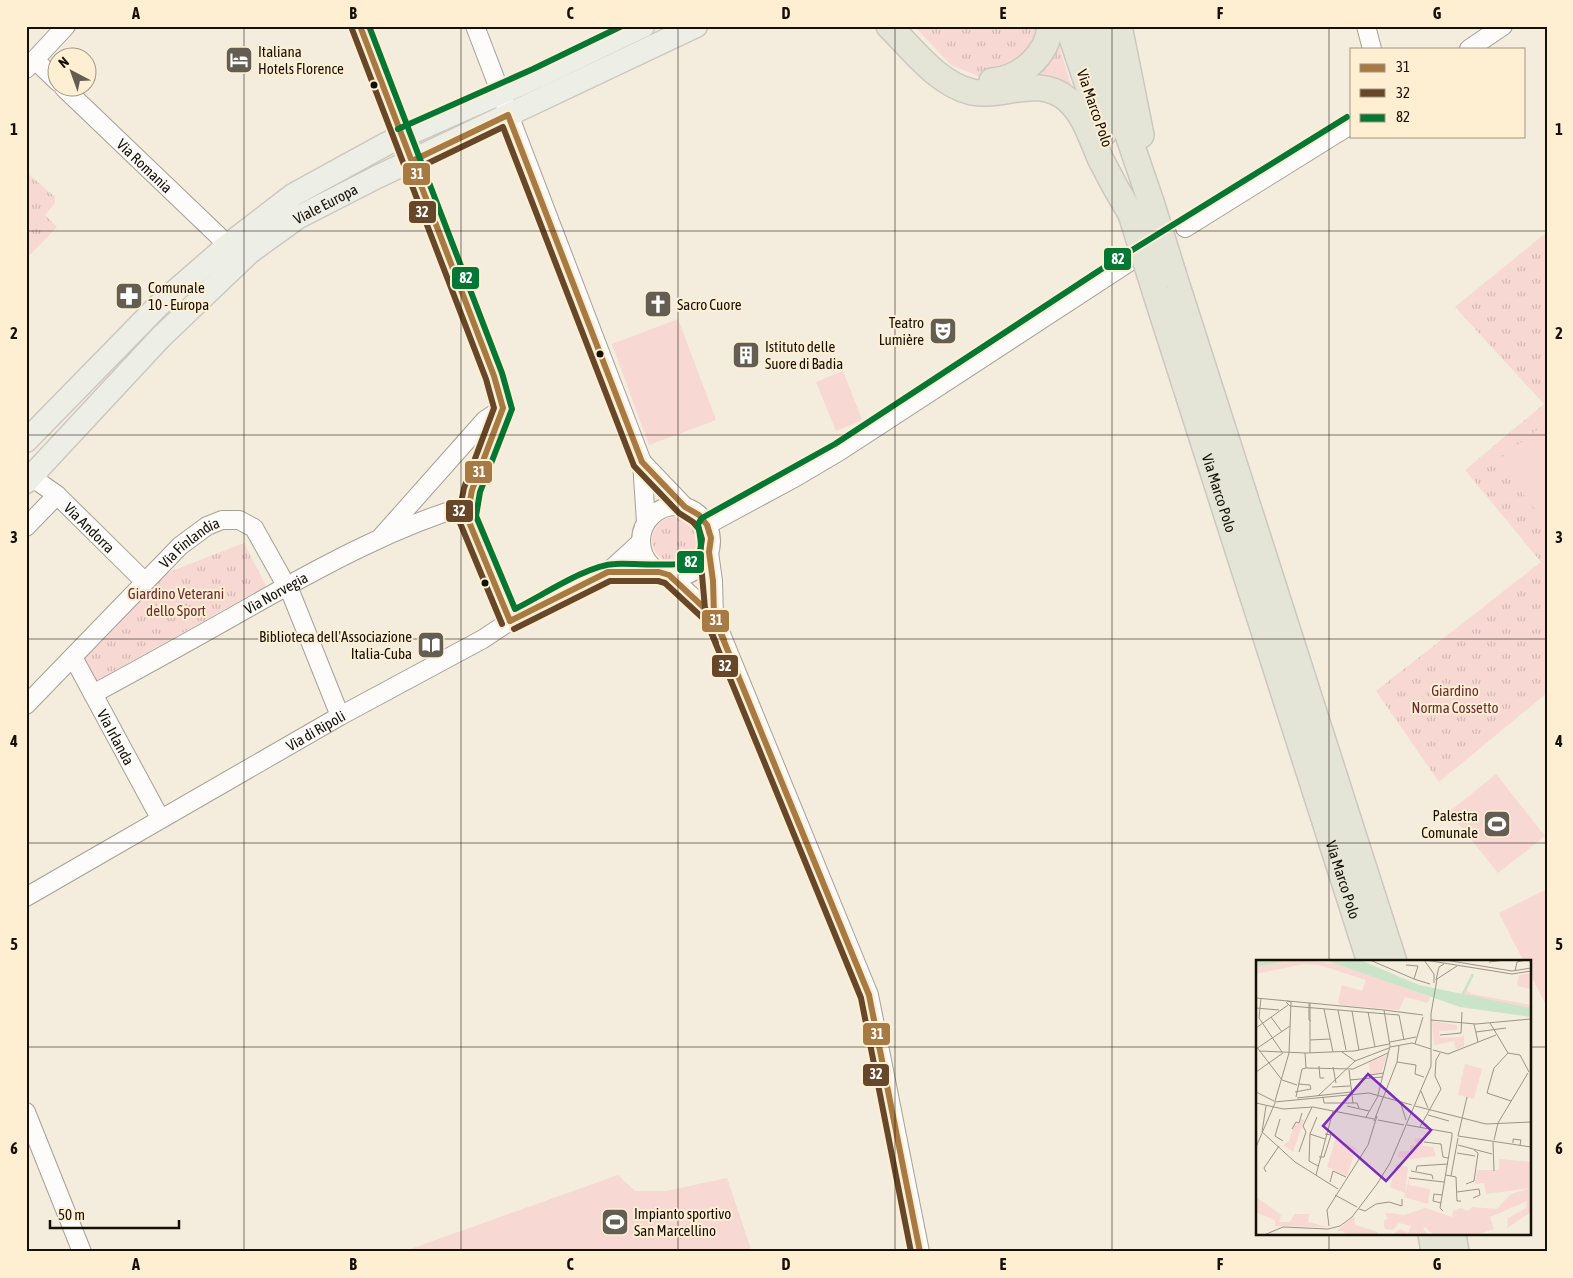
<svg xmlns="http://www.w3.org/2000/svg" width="1573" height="1278" font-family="'Asap Condensed',sans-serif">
<defs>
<pattern id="grass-tufts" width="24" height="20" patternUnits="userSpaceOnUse" patternTransform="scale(1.25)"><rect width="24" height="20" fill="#f7d8d3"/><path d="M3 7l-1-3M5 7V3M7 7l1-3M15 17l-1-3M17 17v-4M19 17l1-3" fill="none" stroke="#d3b8b4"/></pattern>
</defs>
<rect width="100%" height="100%" fill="#f4ecdd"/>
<g fill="url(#grass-tufts)">
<polygon points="914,26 1043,26 1032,53 999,74 978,76 951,65"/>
<polygon points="1058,43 1073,91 1025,78"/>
<polygon points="26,172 55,197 55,203 45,215 57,227 26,259"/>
<polygon points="1547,232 1547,693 1439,782 1376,691 1541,562 1465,470 1544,404 1455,307"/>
<circle cx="675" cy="540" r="23"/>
<polygon points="244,543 266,586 95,682 82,657 159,576"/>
</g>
<g fill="#f7d8d3">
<polygon points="678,319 716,420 649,445 612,344"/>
<polygon points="843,371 862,420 836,431 816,382"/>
<polygon points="1543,425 1547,429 1547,525 1497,461"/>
<polygon points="1496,774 1545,836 1498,873 1449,812"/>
<polygon points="1547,889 1547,1007 1529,972 1529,962 1524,962 1499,913"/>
<polygon points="618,1175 635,1191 666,1191 727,1178 752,1252 402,1252"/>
</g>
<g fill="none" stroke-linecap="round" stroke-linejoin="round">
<g stroke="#a6a095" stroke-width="20">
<g id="minor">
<polyline points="475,26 642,462 646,522"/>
<polyline points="1366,26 1372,49"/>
<polyline points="1469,49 1503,26"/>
<polyline points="35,60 58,82"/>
<polyline points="26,69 66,26"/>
<path id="s1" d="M64,88L228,245"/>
<polyline points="412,161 502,402 499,420 469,498 467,517 510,621"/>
<polyline points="1185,228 1352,124"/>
<polyline points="642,462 685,507"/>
<path id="s2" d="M26,473L57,495L144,581"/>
<circle cx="676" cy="541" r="35"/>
<polyline points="707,525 796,477 840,451 1131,261"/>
<polyline points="26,527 57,495"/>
<polyline points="382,536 485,420 503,408"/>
<polyline points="709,552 713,581 714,617 869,995 920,1252"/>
<polyline points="608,572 659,572"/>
<polyline points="669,575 714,617"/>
<path id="s3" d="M73,657L160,818"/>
<path id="s4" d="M93,694C150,663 206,632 262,600C328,563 395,527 468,505"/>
<path id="s5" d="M26,705L180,546L207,526L222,520H239L254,528L292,596L340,716"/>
<path id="s6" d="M26,897L340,716L483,639L510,621L608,572L641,542"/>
<polyline points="26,1112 82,1252"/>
</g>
</g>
<g stroke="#ccc8c1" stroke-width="25">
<g id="major">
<polyline points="360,26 408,151"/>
<polyline points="26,441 158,306 228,245 293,195 386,144 537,77 643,26"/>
<path id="s7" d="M26,482L161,337L250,252L297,218L377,177L696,26"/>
</g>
</g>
<g stroke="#ccc8c1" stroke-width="28">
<g id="highway">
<path d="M889,26C913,50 938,84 972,92C1004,98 1039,74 1068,100C1085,115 1092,140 1101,160C1110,178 1120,196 1131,214"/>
<polyline points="1068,26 1104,133"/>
<polyline points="1094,26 1112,88 1151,202"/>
<polyline points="1119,26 1141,135"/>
<path d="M992,81C1020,79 1048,55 1050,26"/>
<polyline points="1174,276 1394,962"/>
<path id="s8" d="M1155,291L1370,962"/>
<polyline points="1431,1234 1434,1252"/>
<polyline points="1453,1234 1456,1252"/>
</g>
</g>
<use href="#minor" stroke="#fdfcfa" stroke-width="18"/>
<use href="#major" stroke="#edeee5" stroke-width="22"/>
<use href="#highway" stroke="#e4e4d7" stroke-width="25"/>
<g stroke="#ccc8c1" stroke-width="28" stroke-linecap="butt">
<g id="highway-bridge">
<polyline points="1151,202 1174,276"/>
<polyline points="1131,214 1155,291"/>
</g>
</g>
<use href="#highway-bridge" stroke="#e4e4d7" stroke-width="25"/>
<g stroke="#feefd3" stroke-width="10">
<g id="bus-1">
<polyline points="360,26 494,376 503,408 472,490 467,517 510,621"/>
<polyline points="412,161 508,115 642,462 685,507 699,515 707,525 711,538 709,552 713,581 714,617 869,995 920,1252"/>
<polyline points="510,621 608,572 659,572 669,575 714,617 724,640"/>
</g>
</g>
<g stroke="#feefd3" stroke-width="10">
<g id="bus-2">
<polyline points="352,29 486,379 494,408 464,488 458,518 502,624"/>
<polyline points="416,169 503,127 634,466 679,513 693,522 699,529 702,539 700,552 706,620 861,998 911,1252"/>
<polyline points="514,629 610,581 658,581 665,583 707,622 716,643"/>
</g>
</g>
<g stroke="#feefd3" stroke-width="10">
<g id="bus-3">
<path d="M369,26L502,373L512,409L480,492L476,516L515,609C542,596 587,565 615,564C630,563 682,567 691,562C706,554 700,538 698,524L702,518L835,444L1100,270L1347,117"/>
<polyline points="398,129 533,69 622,26"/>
</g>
</g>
<use href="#bus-1" stroke="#a77943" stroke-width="6"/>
<use href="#bus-2" stroke="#67472a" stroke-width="6"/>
<use href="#bus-3" stroke="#057734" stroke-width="6"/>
</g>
<path fill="none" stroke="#161107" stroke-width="1" stroke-opacity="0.55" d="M244,26V1252M461,26V1252M678,26V1252M895,26V1252M1112,26V1252M1329,26V962M26,231H1547M26,435H1547M26,639H1547M26,843H1547M26,1047H1257M1529,1047H1547M1329,1234V1252"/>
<defs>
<g id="hotel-square" transform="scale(1.4375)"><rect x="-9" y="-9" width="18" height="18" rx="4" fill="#645e52" stroke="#feefd3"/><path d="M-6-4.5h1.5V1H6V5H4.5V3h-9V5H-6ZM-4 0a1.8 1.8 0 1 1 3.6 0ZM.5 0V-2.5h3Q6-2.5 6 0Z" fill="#fff"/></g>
<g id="pharmacy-square" transform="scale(1.4375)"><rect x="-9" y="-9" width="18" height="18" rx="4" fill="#645e52" stroke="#feefd3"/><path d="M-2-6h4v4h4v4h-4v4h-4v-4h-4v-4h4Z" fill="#fff"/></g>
<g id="church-square" transform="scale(1.4375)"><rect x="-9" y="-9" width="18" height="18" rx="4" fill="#645e52" stroke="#feefd3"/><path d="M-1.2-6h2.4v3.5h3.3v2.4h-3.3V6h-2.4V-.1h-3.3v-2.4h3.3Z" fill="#fff"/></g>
<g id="theatre-square" transform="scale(1.4375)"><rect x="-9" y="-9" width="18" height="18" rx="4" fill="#645e52" stroke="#feefd3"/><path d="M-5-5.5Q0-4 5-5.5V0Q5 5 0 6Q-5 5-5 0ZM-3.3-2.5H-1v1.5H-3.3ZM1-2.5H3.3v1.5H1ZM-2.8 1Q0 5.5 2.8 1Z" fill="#fff"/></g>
<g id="building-square" transform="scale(1.4375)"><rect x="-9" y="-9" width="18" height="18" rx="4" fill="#645e52" stroke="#feefd3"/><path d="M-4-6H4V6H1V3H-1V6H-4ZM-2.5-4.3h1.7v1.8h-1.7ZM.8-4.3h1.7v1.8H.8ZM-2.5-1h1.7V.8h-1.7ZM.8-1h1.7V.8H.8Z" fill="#fff"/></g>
<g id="library-square" transform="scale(1.4375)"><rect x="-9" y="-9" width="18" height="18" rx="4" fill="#645e52" stroke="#feefd3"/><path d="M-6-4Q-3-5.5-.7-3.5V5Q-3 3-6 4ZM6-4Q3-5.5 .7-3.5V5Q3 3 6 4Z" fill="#fff"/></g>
<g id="stadium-square" transform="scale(1.4375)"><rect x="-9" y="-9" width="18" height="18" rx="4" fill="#645e52" stroke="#feefd3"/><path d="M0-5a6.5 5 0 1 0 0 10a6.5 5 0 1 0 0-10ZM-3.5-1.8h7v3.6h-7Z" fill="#fff"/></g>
</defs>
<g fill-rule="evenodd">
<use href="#hotel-square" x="239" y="60"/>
<use href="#pharmacy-square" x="129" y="296"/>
<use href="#church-square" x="658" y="304"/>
<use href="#theatre-square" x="943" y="331"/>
<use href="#building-square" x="746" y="355"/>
<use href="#library-square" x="431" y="645"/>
<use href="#stadium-square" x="1497" y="824"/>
<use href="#stadium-square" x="615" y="1222"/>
</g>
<g fill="#161107" stroke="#feefd3" stroke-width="2">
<circle cx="374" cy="85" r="4.5"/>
<circle cx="600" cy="354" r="4.5"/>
<circle cx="485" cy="583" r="4.5"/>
</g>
<g text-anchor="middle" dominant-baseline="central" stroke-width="4" stroke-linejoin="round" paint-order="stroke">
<g font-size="15" fill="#161107" stroke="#feefd3" text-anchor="start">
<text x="258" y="51">Italiana<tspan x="258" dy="17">Hotels Florence</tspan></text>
<text x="148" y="287">Comunale<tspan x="148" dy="17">10 - Europa</tspan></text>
<text x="677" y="304">Sacro Cuore</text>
<text x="924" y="322" text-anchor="end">Teatro<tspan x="924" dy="17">Lumière</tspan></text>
<text x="765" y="346">Istituto delle<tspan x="765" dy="17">Suore di Badia</tspan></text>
<text x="412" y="636" text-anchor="end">Biblioteca dell'Associazione<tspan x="412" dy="17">Italia-Cuba</tspan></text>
<text x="1478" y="815" text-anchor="end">Palestra<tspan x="1478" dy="17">Comunale</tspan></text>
<text x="634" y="1213">Impianto sportivo<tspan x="634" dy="17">San Marcellino</tspan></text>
</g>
<g font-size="15" fill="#161107" stroke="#feefd3">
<text transform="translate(1095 108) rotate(71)">Via Marco Polo</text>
<text stroke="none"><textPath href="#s1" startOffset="112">Via Romania</textPath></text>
<text stroke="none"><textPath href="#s7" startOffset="411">Viale Europa</textPath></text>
<text stroke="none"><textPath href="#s8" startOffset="212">Via Marco Polo</textPath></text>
<text stroke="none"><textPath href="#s2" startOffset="84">Via Andorra</textPath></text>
<text stroke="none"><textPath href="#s5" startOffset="231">Via Finlandia</textPath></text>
<text stroke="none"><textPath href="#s4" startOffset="209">Via Norvegia</textPath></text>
<text stroke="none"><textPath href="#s6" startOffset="334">Via di Ripoli</textPath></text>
<text stroke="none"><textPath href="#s3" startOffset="91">Via Irlanda</textPath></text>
<text stroke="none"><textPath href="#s8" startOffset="618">Via Marco Polo</textPath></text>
</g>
<g font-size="15" fill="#6b2b32" stroke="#feefd3">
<text x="176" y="593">Giardino Veterani<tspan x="176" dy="17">dello Sport</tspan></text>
<text x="1455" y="690">Giardino<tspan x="1455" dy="17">Norma Cossetto</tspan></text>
</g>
</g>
<g transform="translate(1256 960)">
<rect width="275" height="275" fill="#f4ecdd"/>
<path d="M35,0L80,3L174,37L172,43L149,37L143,50L85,45L82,43L86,25L106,31L110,20L63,5L48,4L0,14V7ZM275,13L274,29L261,26L263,15ZM210,30L216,34L275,45V48L212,37L207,35ZM176,61L201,65V70L183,71L184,78L206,77L208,74V87L200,89L198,81L178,85ZM131,95L125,113L114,114L113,103ZM45,159L48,160L37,192L27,185L33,181L38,165L43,164ZM159,178H167V186L177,187L180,196L155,199L142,197L143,191H154V185H160ZM243,199L275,202V228L230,234L228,223L219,224L221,210H243ZM153,218V225L174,229L172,244L148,237Z" fill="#f7d8d3"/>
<path d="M275,228V252L251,268L252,258L270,248L271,241L234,257L238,269L220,275H178L169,267L167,269L173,275H136L144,269L152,273L155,266L143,263L137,270L129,269L128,265V260L132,259L129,253H133L148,255L169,248L196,257L197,251L205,248L212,251L216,247L241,249L255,234ZM0,237L25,255L23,262H34L39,254H53L52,262L72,267L19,266V260L1,253ZM98,256L99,265L122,272L120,275H89L88,271H81Z" fill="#f7d8d3"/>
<path d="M209,104L226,109L218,139L202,135Z" fill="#f7d8d3"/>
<path d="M80,178L100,188L91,216L71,207ZM140,204L152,207L149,233L134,227Z" fill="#f7d8d3"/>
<path d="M0,0H35L0,7ZM69,0H104L163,25L275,48V57L204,47Z" fill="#c9e4c9"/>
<path fill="none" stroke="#c9e4c9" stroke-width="2.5" d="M206,36L217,14"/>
<path fill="none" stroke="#9b9487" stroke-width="1" d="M114,0L158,19L162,6L150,5M168,0L178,14V23M169,0L256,14L275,11M189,0L256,11L275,8M233,2L249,0M259,11L261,2L270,0M158,19L174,24M180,20L183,7L188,4M0,38L128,50L134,86L122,135M30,42L34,46L143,55M53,43V60L55,61M0,48L23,50M68,49L77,92M82,50L90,90M128,50L167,55M96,51L103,90M112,52L119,87M143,55L148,80M15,57L26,72M3,58L26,92M3,58L5,38M175,60L220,64L275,59M234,63L252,93L264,95L273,112M218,64L222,82M0,68L32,45M220,72L250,68M184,75L205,73L206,52M54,80L74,79M134,82L160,77M159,84L167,57M0,86L26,120L41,125M134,87L156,83L175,89M0,89L34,66M177,90L192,94L240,75M3,91L50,93L98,91L133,84M86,92L99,101M54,93V43M252,93L238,108L231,133L255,141M141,102L160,105L159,114L168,117M63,106L64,118H68M77,107L80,123M50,108L97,109L132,93M93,110L97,143M0,112L27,93M126,117L114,118V115L128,113M94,120L114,118M76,127L94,126M165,131L172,148M0,132L18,141M39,132L55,129L54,125L42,124M62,136L99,101L133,88M40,137L46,109L50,108L49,93M67,137L68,143H101L103,148M41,138L95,132M19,141L33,93L35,42L31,41M144,141L150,160M18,142L113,133L156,145M0,143L27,149L57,147L118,159M91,146L113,151M159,146L230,164L275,162M172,155L193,161M61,157L54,174L53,201L62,206M110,157L122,136M24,159L19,176L27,181M122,160L148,165M118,161L141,102L143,86M151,165L196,173V176M164,167L185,129L179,116L180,100L184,93M36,169L40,162L43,163L46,153M6,172L39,202L82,229M6,172L10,146M54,174L69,179M202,176L275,187M202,176L211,137M238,180L242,163L272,113M168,182L185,184L187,197L192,198M237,182L238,211M257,183V179L265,180L264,185M202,185L236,194M0,187L19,143M43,192L50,172L47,166L56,147M201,193L219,196M63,197H68L75,175L69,174M155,211L176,215L177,219M160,211L161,206L192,204M10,212L8,208L23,186M60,215L77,151M190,215L200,217L201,241H205M195,216L202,178M153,218L188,222M74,222L77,211L90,217M210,224L218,221L222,193L218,190M201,232L223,229L224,235L217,238M79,235L101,247M185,243L177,241L178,234L186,235M103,249L109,251L120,244L133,242L146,246V239M187,251L184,248L196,176M73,266L71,250L112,185L121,156M8,275L27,267L72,269L84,266L96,257L121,224L134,203L175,106V54L181,19L201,6"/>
<path fill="#7b2cbf" fill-opacity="0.15" stroke="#7b2cbf" stroke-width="2.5" d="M112,114L175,170L130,221L67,166Z"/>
<rect width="275" height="275" fill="none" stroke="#161107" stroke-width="2.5"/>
</g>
<g stroke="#feefd3" stroke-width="2">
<rect x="402" y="162" width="29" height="24" rx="5" fill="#a77943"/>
<rect x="408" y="200" width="29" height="24" rx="5" fill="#67472a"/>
<rect x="1103" y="247" width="29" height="24" rx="5" fill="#057734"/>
<rect x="451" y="266" width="29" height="24" rx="5" fill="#057734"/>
<rect x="464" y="460" width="29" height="24" rx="5" fill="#a77943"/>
<rect x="445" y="499" width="29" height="24" rx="5" fill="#67472a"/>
<rect x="676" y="550" width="29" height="24" rx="5" fill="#057734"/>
<rect x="701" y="609" width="29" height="24" rx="5" fill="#a77943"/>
<rect x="711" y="654" width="28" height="24" rx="5" fill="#67472a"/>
<rect x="862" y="1022" width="29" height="24" rx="5" fill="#a77943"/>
<rect x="862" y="1063" width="28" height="24" rx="5" fill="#67472a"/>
</g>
<g font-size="14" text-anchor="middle" font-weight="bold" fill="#fff">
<text x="417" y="179">31</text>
<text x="422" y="217">32</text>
<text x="1118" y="264">82</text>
<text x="466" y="283">82</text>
<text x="479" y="477">31</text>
<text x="459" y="516">32</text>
<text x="691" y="567">82</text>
<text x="716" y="625">31</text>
<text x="725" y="671">32</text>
<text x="877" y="1039">31</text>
<text x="876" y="1079">32</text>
</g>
<rect width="1573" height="1278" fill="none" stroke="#feefd3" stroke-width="55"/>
<rect x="1350" y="48" width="175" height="90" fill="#feefd3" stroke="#a19681"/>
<rect x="1360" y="64" width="25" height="8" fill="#a77943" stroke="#a19681"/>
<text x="1396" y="72" font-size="15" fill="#161107">31</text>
<rect x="1360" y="89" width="25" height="8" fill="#67472a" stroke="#a19681"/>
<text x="1396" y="98" font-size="15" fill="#161107">32</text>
<rect x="1360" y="114" width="25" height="8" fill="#057734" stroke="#a19681"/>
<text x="1396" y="122" font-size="15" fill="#161107">82</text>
<g transform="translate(72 72) rotate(319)"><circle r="24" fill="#feefd3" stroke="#a19681"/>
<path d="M0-4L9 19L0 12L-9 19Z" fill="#645e52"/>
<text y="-8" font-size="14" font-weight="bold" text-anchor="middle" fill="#161107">N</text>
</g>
<path d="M50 1220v8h129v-8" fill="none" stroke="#161107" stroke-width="2.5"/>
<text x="58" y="1220" font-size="15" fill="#161107" stroke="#feefd3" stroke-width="4" paint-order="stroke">50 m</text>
<rect x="28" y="28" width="1518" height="1222" fill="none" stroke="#161107" stroke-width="2"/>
<g font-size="16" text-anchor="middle" font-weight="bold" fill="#161107">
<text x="136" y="19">A</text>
<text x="353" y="19">B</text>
<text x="570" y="19">C</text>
<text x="786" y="19">D</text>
<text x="1003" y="19">E</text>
<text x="1220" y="19">F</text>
<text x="1437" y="19">G</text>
<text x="14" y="135">1</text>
<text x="1559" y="135">1</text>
<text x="14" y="339">2</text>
<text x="1559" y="339">2</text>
<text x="14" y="543">3</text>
<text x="1559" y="543">3</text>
<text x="14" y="747">4</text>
<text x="1559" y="747">4</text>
<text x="14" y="950">5</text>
<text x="1559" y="950">5</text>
<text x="14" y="1154">6</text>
<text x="1559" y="1154">6</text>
<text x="136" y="1270">A</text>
<text x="353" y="1270">B</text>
<text x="570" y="1270">C</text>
<text x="786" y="1270">D</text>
<text x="1003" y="1270">E</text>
<text x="1220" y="1270">F</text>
<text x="1437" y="1270">G</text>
</g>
</svg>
